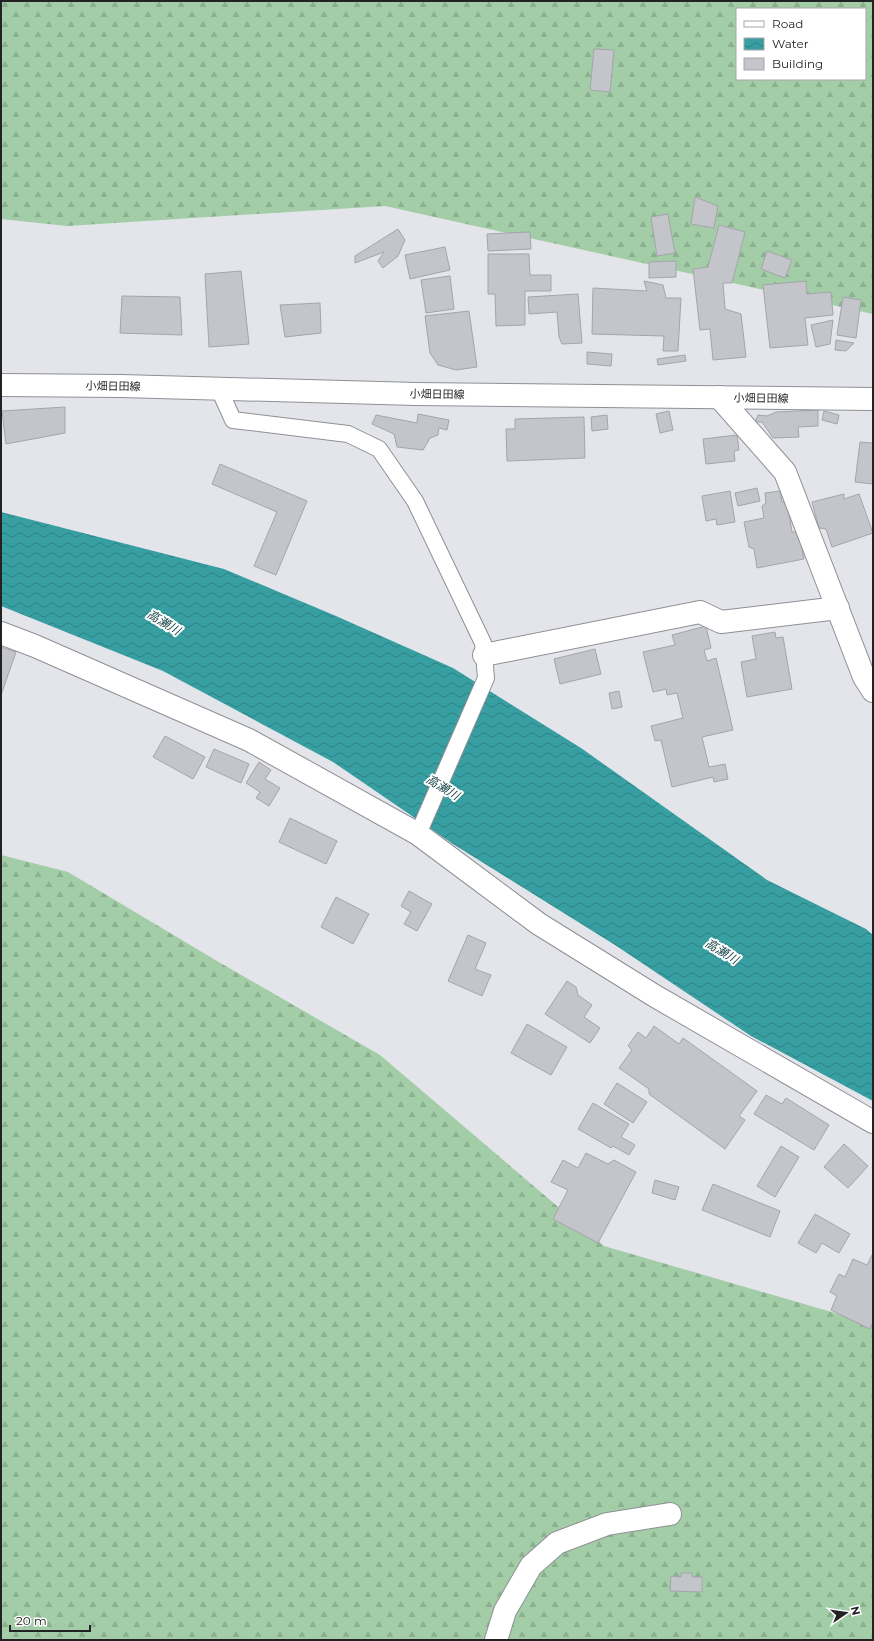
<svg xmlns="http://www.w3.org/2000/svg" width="874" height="1641" font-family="Montserrat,'Noto Sans JP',sans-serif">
<defs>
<pattern id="forest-firs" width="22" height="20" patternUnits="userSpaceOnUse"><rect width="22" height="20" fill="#a2cda6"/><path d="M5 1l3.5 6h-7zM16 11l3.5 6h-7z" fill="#8bb08f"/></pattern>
<pattern id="water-waves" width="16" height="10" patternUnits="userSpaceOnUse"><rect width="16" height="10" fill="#379fa1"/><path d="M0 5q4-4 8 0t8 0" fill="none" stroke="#2e8183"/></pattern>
</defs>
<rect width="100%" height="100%" fill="#e3e5eb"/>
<g fill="url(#forest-firs)" fill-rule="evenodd">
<path d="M1,1H873V314L385,206L67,226L1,219ZM737,9H865V79H737Z"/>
<polygon points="1,855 68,872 217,961 380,1055 604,1246 873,1324 873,1640 1,1640"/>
</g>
<polygon fill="url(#water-waves)" points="1,512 224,569 336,616 453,668 581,748 767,880 866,929 873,935 873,1101 751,1036 615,945 453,844 333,762 163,671 1,606"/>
<g fill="#c4c5cb" stroke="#a4a5ab">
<polygon points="594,49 614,50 610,92 590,90"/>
<polygon points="695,197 718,206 714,228 691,224"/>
<polygon points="668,214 675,253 657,256 651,217"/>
<polygon points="719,225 745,232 732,283 723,283 725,309 741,314 746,357 713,360 710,329 700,330 693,269 708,267"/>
<polygon points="398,229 405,240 398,256 383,268 378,261 384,252 355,263 355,256"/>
<polygon points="530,232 531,249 488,251 487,234"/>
<polygon points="445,247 450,270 410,279 405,255"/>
<polygon points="767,251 792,260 785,278 761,269"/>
<polygon points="488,254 529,254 530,275 551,275 551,291 525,291 525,325 496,326 495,294 488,294"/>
<polygon points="676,261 676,277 649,278 649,262"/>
<polygon points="241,271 249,344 209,347 205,274"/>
<polygon points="450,276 454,309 426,313 421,280"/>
<polygon points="644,281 663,285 666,298 681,298 678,351 663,351 664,336 592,334 593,288 647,291"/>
<polygon points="806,281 807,294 831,292 833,315 805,318 808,345 770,348 763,285"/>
<polygon points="578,294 582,343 562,344 559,337 557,312 529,314 528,297"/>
<polygon points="122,296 180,297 182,335 120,333"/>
<polygon points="843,297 861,300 856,338 837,335"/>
<polygon points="320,303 321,333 285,337 280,305"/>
<polygon points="469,311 477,367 456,370 438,365 430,353 425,316"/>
<polygon points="833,320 830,344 816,347 811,325"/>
<polygon points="836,340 854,343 846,351 835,350"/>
<polygon points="587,352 612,354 611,366 587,364"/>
<polygon points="685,355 686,361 658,365 657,359"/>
<polygon points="65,407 65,433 6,444 2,411"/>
<polygon points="818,410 818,426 798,427 799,437 773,438 762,422 755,422 758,415 767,416 776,412"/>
<polygon points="669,411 673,430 660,433 656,414"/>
<polygon points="824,411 839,415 837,424 822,420"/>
<polygon points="418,414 449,420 447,430 439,428 438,435 430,438 423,450 397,447 394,434 372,424 376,415 417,423"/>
<polygon points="607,415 608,429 592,431 591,417"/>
<polygon points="584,417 585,458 507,461 506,429 515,429 515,419"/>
<polygon points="737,435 739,450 734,451 735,461 706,464 703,439"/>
<polygon points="860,442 873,443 873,484 855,482"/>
<polygon points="220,464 307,501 276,575 254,566 277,512 212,484"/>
<polygon points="757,488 760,501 738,506 735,493"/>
<polygon points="730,491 735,522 717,525 716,519 706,521 702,496"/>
<polygon points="780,491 782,502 787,501 792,532 799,532 804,559 757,568 754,549 749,547 744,522 764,518 762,506 766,503 765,493"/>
<polygon points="844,494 844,499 859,494 873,533 832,547 826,529 819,528 812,502"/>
<polygon points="706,626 711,648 704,650 707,661 716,658 733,730 702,737 709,767 725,764 728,779 714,782 713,777 672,787 661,740 655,741 651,726 683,718 677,693 667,695 666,689 653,692 643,652 675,645 672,635"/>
<polygon points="775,632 776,638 783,637 792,689 747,697 741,662 756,659 752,636"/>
<polygon points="1,647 16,652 1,695"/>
<polygon points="595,649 601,674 560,684 554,659"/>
<polygon points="619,691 622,707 612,709 609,693"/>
<polygon points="165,736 205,757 193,779 153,757"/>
<polygon points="214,749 249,764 241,783 206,767"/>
<polygon points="259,762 271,770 265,779 280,788 269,806 256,798 260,792 246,783"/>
<polygon points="290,818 337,841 326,864 279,842"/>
<polygon points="409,891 432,904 417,931 404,924 411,912 401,906"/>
<polygon points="336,897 369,914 353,944 321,927"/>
<polygon points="468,935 486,943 475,969 491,975 482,996 448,981"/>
<polygon points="567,981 576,987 578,995 592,1005 584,1017 600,1028 590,1043 545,1014"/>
<polygon points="527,1024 567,1047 551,1075 511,1053"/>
<polygon points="654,1026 679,1044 683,1038 757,1091 739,1116 745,1120 725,1149 649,1094 649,1089 619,1068 632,1050 628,1046 638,1032 646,1038"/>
<polygon points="617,1083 647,1102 633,1123 604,1104"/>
<polygon points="766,1095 782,1104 786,1098 829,1125 814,1150 754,1114"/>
<polygon points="593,1103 629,1124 621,1137 635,1145 629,1155 613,1146 611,1148 578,1129"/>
<polygon points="844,1144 868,1166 848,1188 824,1167"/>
<polygon points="781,1146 799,1157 775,1197 757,1186"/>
<polygon points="586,1153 608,1164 614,1160 636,1172 598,1243 553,1219 568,1190 551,1182 563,1160 578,1168"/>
<polygon points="655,1180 679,1187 675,1200 652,1193"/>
<polygon points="713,1184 780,1211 770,1237 702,1210"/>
<polygon points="815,1214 850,1234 839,1253 822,1243 816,1253 798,1243"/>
<polygon points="873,1253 873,1322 870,1329 831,1310 837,1296 830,1292 839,1274 845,1277 853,1259 867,1265"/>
<polygon points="681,1573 692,1573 692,1577 702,1577 702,1592 670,1591 671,1576 681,1577"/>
</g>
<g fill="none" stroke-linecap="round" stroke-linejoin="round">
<g stroke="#8f9096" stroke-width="18">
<polyline id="lane" points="219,389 233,420 348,434 379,449 415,501 483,643 486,678 418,834"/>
</g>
<g stroke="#8f9096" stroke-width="24">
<g id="street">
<polyline points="719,397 785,472 864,677 873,691"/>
<polyline points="1,633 35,646 249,740 418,834 539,924 655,996 873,1122"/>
<polyline points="484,655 700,612 721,622 838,608"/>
<polyline points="496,1640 505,1611 531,1566 557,1543 607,1524 670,1514"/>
</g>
</g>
<g stroke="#8f9096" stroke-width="24">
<polyline id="secondary" points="1,385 121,386 416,394 873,399"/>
</g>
<use href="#lane" stroke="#fff" stroke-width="16"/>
<use href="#street" stroke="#fff" stroke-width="22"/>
<use href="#secondary" stroke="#fff" stroke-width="22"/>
</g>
<g text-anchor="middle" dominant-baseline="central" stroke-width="4" stroke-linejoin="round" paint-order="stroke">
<g font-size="11" fill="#222224" stroke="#fff">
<text transform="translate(113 386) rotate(1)">小畑日田線</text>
<text transform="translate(437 394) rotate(1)">小畑日田線</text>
<text transform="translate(761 398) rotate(1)">小畑日田線</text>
</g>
<g font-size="12" font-style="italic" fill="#0d3d3e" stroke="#fff">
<text transform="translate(164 622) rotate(31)">高瀬川</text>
<text transform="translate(443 787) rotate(31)">高瀬川</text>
<text transform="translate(722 951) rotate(31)">高瀬川</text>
</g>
</g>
<rect width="874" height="1641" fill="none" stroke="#222224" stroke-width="4"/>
<rect x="736" y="8" width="130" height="72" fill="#ffffff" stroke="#a7a7a7"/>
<rect x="744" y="21" width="20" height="6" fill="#ffffff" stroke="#a7a7a7"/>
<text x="772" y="28" font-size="12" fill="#222224">Road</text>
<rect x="744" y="38" width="20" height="12" fill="url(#water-waves)" stroke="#a7a7a7"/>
<text x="772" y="48" font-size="12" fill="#222224">Water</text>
<rect x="744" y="58" width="20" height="12" fill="#c4c5cb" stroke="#a7a7a7"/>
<text x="772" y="68" font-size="12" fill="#222224">Building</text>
<g transform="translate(846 1613) rotate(77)" stroke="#ffffff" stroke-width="3" paint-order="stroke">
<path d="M0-3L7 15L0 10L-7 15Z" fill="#222224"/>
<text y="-6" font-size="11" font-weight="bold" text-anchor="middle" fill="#222224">N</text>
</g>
<path d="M10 1625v6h80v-6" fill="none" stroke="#222224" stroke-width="2"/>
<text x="16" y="1625" font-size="12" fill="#222224" stroke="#ffffff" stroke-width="3" paint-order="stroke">20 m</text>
</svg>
